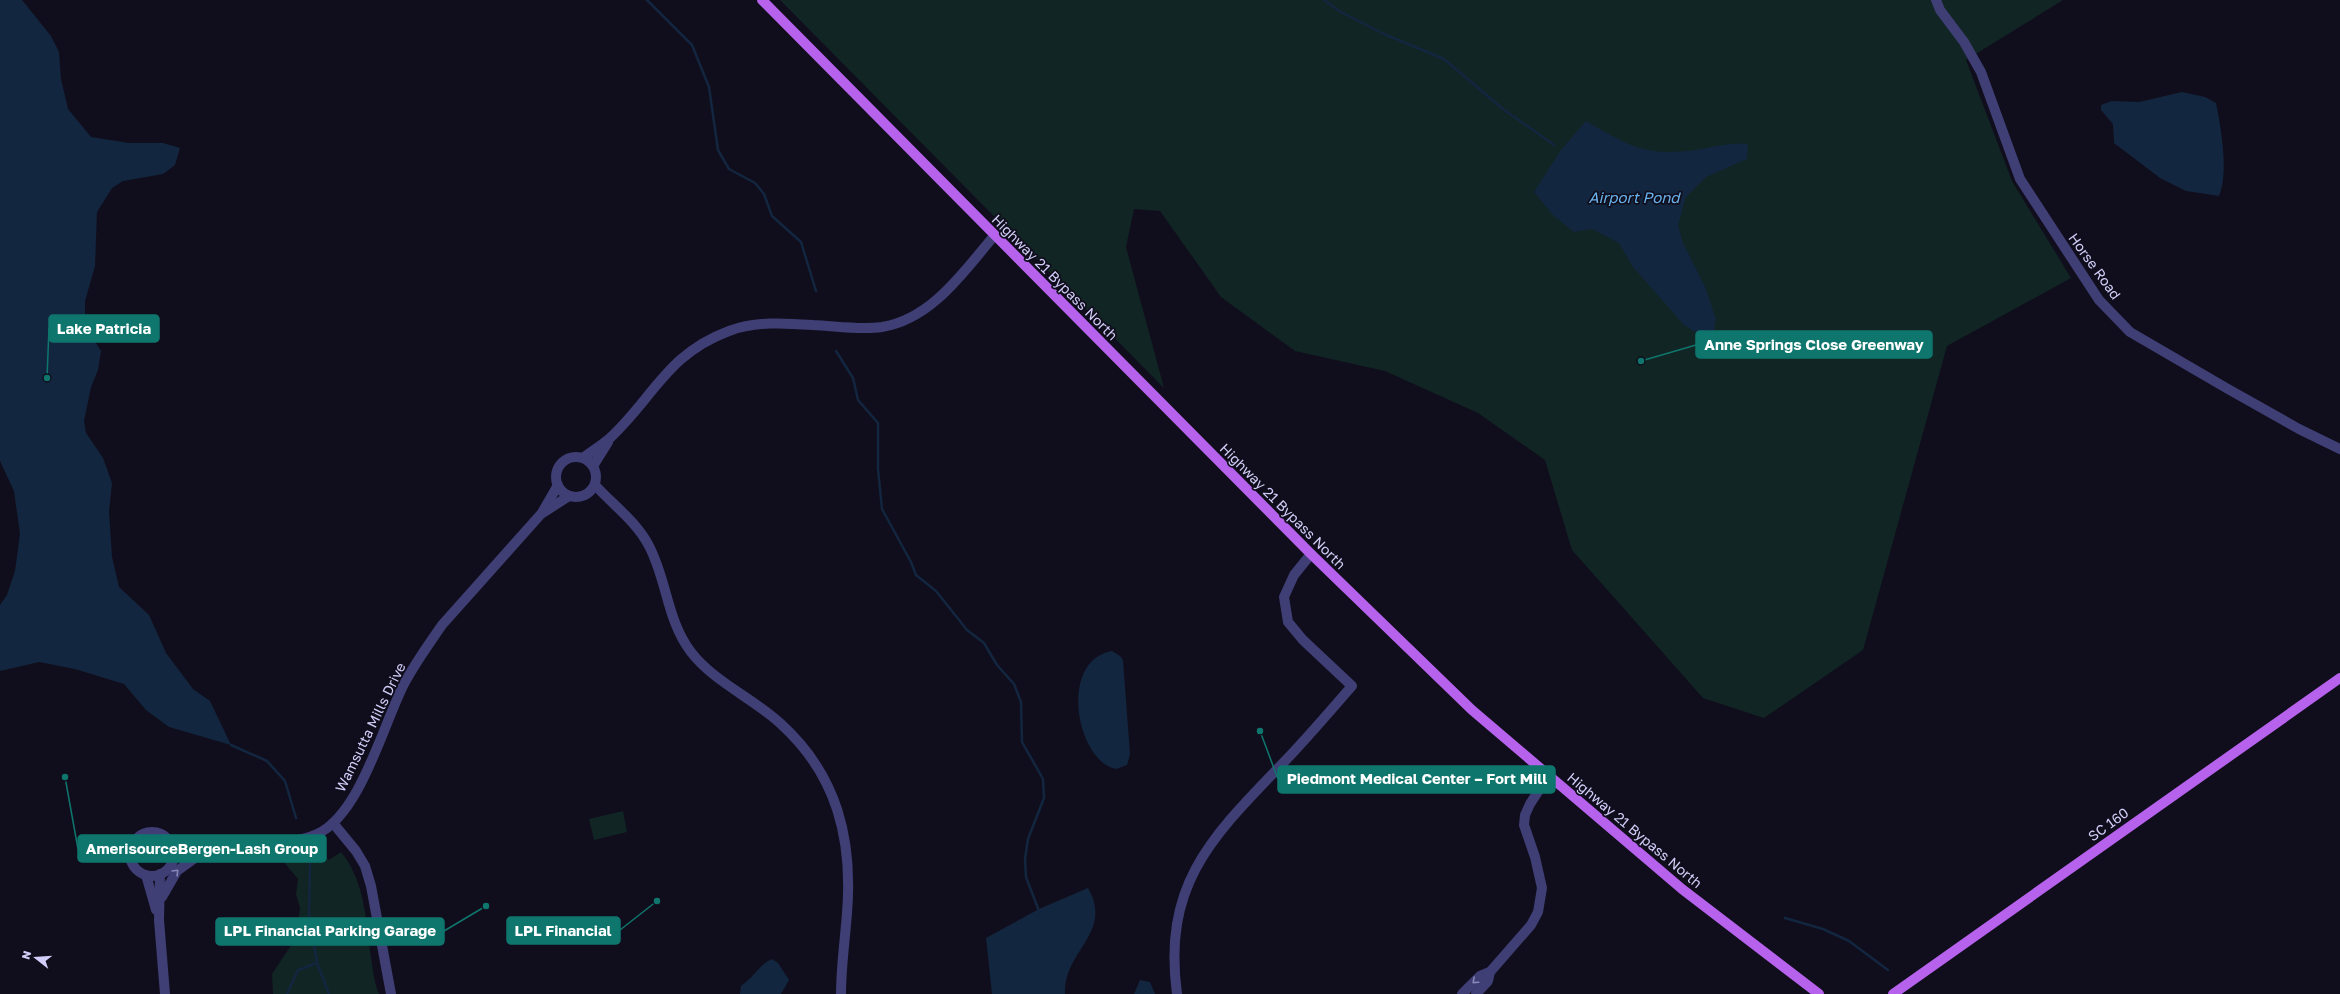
<svg xmlns="http://www.w3.org/2000/svg" width="2340" height="994" font-family="'Golos Text',sans-serif">
<rect width="100%" height="100%" fill="#100e1c"/>
<g fill="#112524">
<polygon points="780,0 2063,0 1966,60 2012,181 2071,278 1947,346 1863,650 1764,718 1703,698 1572,550 1545,460 1478,413 1385,371 1295,351 1221,297 1160,211 1134,209 1126,247 1164,388"/>
<polygon points="623,811 627,832 594,840 589,819"/>
<path d="M320,851L329,860L341,852C365,881 366,921 371,958C373,969 374,983 379,994H273L272,974L292,944L298,925L300,908L296,894L298,879L282,860L302,859Z"/>
</g>
<g fill="#13263f">
<polygon points="0,0 22,0 51,36 59,52 61,79 68,109 91,137 129,143 163,143 180,148 175,165 163,174 123,181 112,188 97,212 95,266 85,301 85,326 101,351 98,370 91,387 84,421 86,433 103,458 112,483 109,512 112,557 119,587 149,615 166,653 193,689 210,701 231,745 169,727 146,710 124,684 75,669 39,662 0,671 0,605 7,595 15,571 20,534 14,491 0,461"/>
<path d="M2182,92L2205,97L2216,103C2221,128 2229,173 2219,196L2186,191L2160,178L2114,143L2113,124L2101,110V105L2112,101L2139,102Z"/>
<path d="M1586,121C1628,145 1644,157 1696,150C1714,147 1729,142 1748,144L1747,159L1706,177L1686,197L1678,225L1683,243L1706,289L1716,319L1713,334L1700,335L1684,325L1633,267L1619,243L1592,229L1574,232L1553,215L1534,192L1561,150Z"/>
<path d="M1112,651L1120,656L1123,660L1130,754L1127,765L1116,769C1077,762 1057,661 1112,651Z"/>
<path d="M1088,888C1114,933 1063,951 1065,994H992L986,938L1039,909Z"/>
<path d="M772,959L778,963L789,980L781,994H740L741,986C754,977 759,965 772,959Z"/>
<polygon points="1140,980 1150,982 1155,994 1134,994"/>
</g>
<g fill="none" stroke-linecap="round" stroke-linejoin="round">
<g stroke="#13263f" stroke-width="2.5">
<polyline points="647,0 692,45 709,87 718,150 729,169 755,183 764,194 772,216 801,242 816,291"/>
<polyline points="1324,0 1341,12 1384,34 1444,59 1503,109 1554,145"/>
<polyline points="836,351 853,378 858,400 878,423 878,469 882,509 911,562 916,575 936,591 967,630 984,643 997,665 1014,684 1021,702 1022,742 1043,779 1044,798 1028,839 1025,859 1026,877 1039,911"/>
<polyline points="231,745 267,761 285,781 296,818"/>
<polyline points="310,864 309,915 317,963 329,994"/>
<polyline points="1785,918 1823,929 1849,941 1888,970"/>
<polyline points="287,994 298,970 317,963"/>
</g>
<g stroke="#3f3e75" stroke-width="10">
<polyline points="1936,0 1940,10 1964,42 1981,72 2020,179 2099,300 2130,332 2228,389 2299,429 2340,449"/>
<circle cx="576" cy="477" r="20"/>
<path d="M583,458C592,451 602,445 610,438C654,397 667,354 729,331C756,321 785,323 813,325C836,326 860,330 882,327C932,319 964,271 994,236"/>
<polyline points="593,466 608,442"/>
<path d="M595,485C613,505 637,522 649,546C667,580 667,621 691,652C714,682 753,698 781,724C837,775 853,839 847,913C845,940 841,967 841,994"/>
<polyline points="543,511 558,485"/>
<polyline points="333,823 356,851 365,866 371,886 391,994"/>
<circle cx="152" cy="854" r="22"/>
<polyline points="171,844 212,846"/>
<path d="M173,858C191,855 209,849 227,847C256,843 290,846 317,834C360,815 383,725 404,684C415,663 429,644 442,625L541,514L569,496"/>
<polyline points="160,874 159,920 165,994"/>
<polyline points="146,875 156,910"/>
<polyline points="162,897 177,871 199,855"/>
<path d="M1177,994C1162,882 1214,835 1285,761C1308,737 1330,711 1352,686L1303,640L1288,622L1284,597L1294,575L1311,554"/>
<polyline points="1462,994 1480,976 1490,972 1531,925 1538,912 1542,888 1535,857 1524,825 1525,815 1530,804 1548,776"/>
<polyline points="1476,994 1488,981 1490,972"/>
</g>
<g stroke="#b662ec" stroke-width="10">
<polyline points="762,0 1311,554 1472,710 1682,889 1819,994"/>
<polyline points="1893,994 2340,678"/>
</g>
</g>
<defs><path id="oneway-chevron" d="M-2-3.5L2.5 0L-2 3.5" fill="none" stroke-width="1.6" stroke-linecap="round" stroke-linejoin="round"/></defs>
<g stroke="#8886b7">
<use href="#oneway-chevron" transform="translate(176 872) rotate(-46)"/>
<use href="#oneway-chevron" transform="translate(1475 981) rotate(138)"/>
</g>
<g text-anchor="middle" dominant-baseline="central" stroke-width="3.5" stroke-linejoin="round" paint-order="stroke">
<g font-size="14" fill="#d2cef9" stroke="#100e1c">
<text transform="translate(2095 266) rotate(54)">Horse Road</text>
<text transform="translate(1055 277) rotate(45)">Highway 21 Bypass North</text>
<text transform="translate(1283 506) rotate(45)">Highway 21 Bypass North</text>
<text transform="translate(370 727) rotate(-64)">Wamsutta Mills Drive</text>
<text transform="translate(2108 824) rotate(-36)">SC 160</text>
<text transform="translate(1635 830) rotate(40)">Highway 21 Bypass North</text>
</g>
<g font-size="15" font-style="italic" fill="#68b2ed" stroke="#100e1c">
<text x="1634" y="197">Airport Pond</text>
</g>
</g>
<path fill="none" stroke="#0f766e" stroke-width="1.5" d="M47 378L49 328M1641 361L1696 345M1260 731L1278 779M65 777L78 849M657 901L620 930M486 906L444 931"/>
<g fill="#0f766e" stroke="#100e1c" stroke-width="1.5">
<circle cx="47" cy="378" r="4"/>
<circle cx="1641" cy="361" r="4"/>
<circle cx="1260" cy="731" r="4"/>
<circle cx="65" cy="777" r="4"/>
<circle cx="657" cy="901" r="4"/>
<circle cx="486" cy="906" r="4"/>
</g>
<g fill="#0f766e" stroke="#0f766e" stroke-width="1.5">
<rect x="49" y="315" width="110" height="27" rx="4"/>
<rect x="1696" y="331" width="236" height="27" rx="4"/>
<rect x="1278" y="766" width="277" height="27" rx="4"/>
<rect x="78" y="835" width="248" height="27" rx="4"/>
<rect x="507" y="917" width="113" height="27" rx="4"/>
<rect x="216" y="918" width="228" height="27" rx="4"/>
</g>
<g font-size="15" text-anchor="middle" font-weight="bold" fill="#fff">
<text x="104" y="334">Lake Patricia</text>
<text x="1814" y="350">Anne Springs Close Greenway</text>
<text x="1417" y="784">Piedmont Medical Center – Fort Mill</text>
<text x="202" y="854">AmerisourceBergen-Lash Group</text>
<text x="563" y="936">LPL Financial</text>
<text x="330" y="936">LPL Financial Parking Garage</text>
</g>
<g transform="translate(36 958) rotate(287)" stroke="#100e1c" stroke-width="3" paint-order="stroke">
<path d="M0-3L7 15L0 10L-7 15Z" fill="#d2cef9"/>
<text y="-6" font-size="11" font-weight="bold" text-anchor="middle" fill="#d2cef9">N</text>
</g>
</svg>
